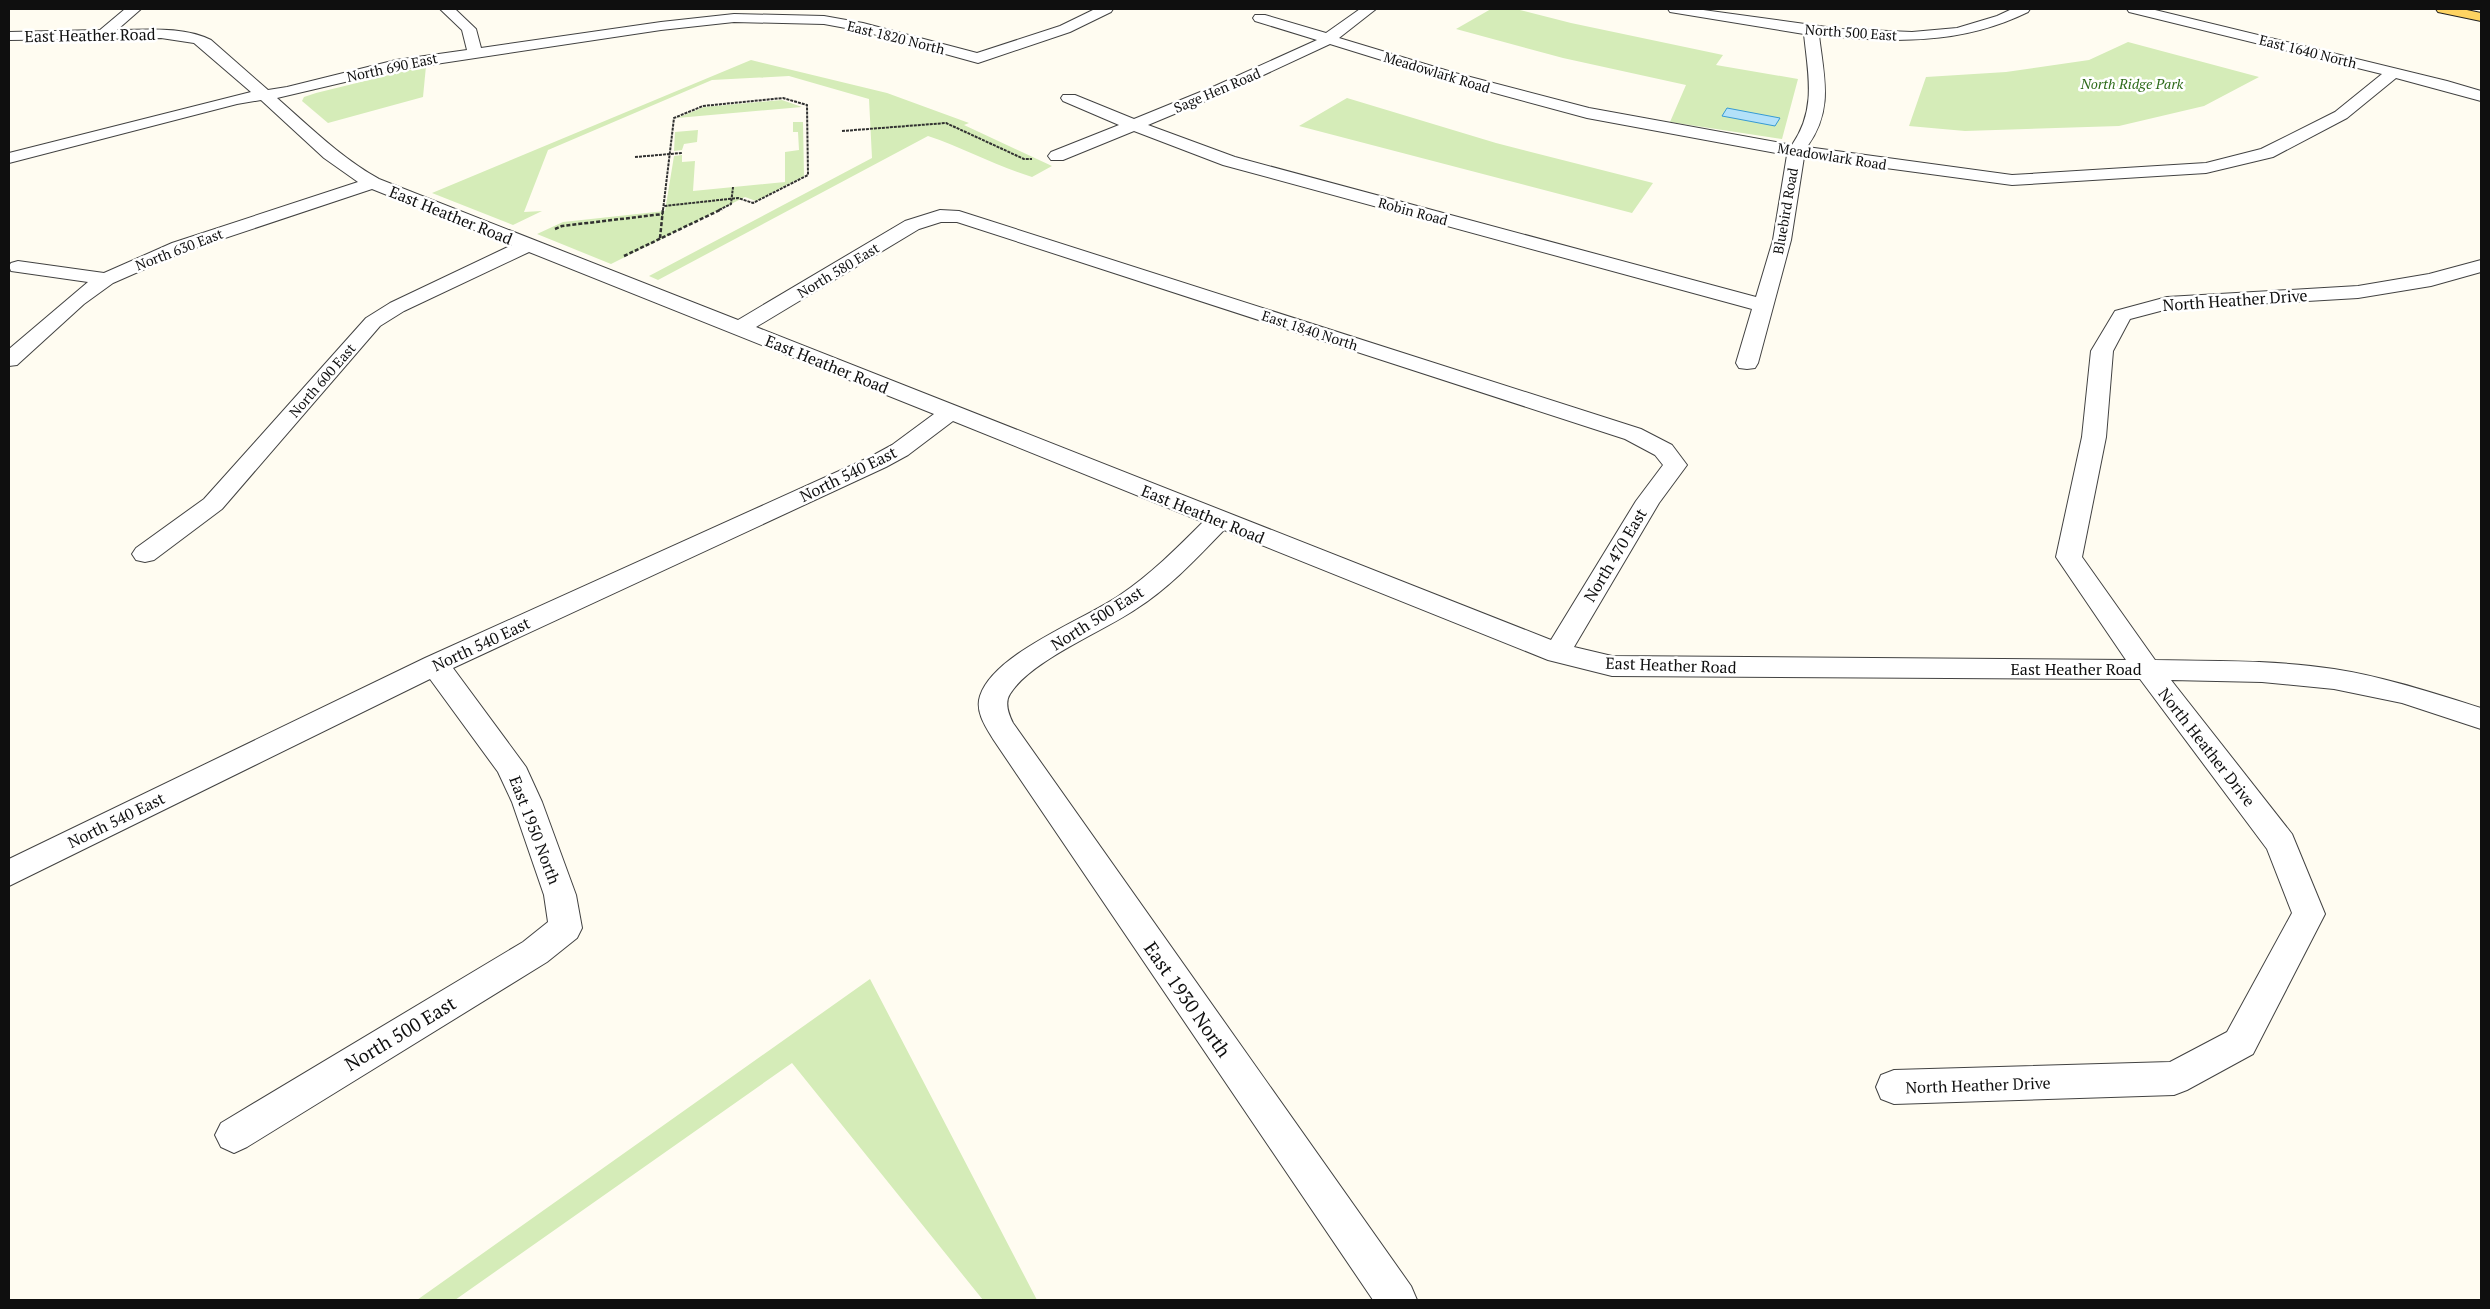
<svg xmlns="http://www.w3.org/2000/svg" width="2490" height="1309" font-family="'PT Serif',serif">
<rect width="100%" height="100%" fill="#fffcf1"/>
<g fill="#d5ecb8">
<polygon points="1491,9 1516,9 1571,23 1723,55 1716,65 1798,79 1782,139 1670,122 1686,85 1563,58 1456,29"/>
<polygon points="2128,42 2259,77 2204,106 2119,126 1965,131 1909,126 1926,77 2006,72 2089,60"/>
<path d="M751,60L887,93L969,123L964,125L1052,166L1032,177C996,166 964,148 928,136L658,280L649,276L872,158L869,99L789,76L712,80L548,150L524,212L542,211L513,225L432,193Z"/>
<polygon points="426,66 423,97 328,123 302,101 304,97 316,93"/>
<polygon points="1347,98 1496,143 1653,183 1632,213 1299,126"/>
<polygon points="782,100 802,107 677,118 704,107"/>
<polygon points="793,122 803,122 804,176 756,201 745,197 611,264 537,234 563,222 665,211 674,156 682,155 682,162 695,161 693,191 785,182 785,152 799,150 798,132 793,132"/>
<polygon points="698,130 697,142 684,144 682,150 674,151 675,132"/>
<polygon points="870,979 1037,1300 983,1300 792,1063 455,1300 417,1300"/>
</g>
<polygon fill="#b3e1f9" stroke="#369ad4" points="1727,108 1780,118 1775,126 1722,116"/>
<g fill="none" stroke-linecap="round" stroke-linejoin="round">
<g stroke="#424242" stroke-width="2">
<g id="minor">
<path d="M125,9H141L117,30C147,30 183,26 211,40L268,90L287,87L396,60L467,50L462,30L440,9H455L476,29L481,48L661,22L734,14L824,16L863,23L977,53L1060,26L1095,9H1113L1111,12L1070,32L978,63L862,31L824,24L734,22L661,30L396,70L277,98C310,127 341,158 379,179L738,320L905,221L940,210L959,211L1641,429L1672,445L1687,465L1659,503L1574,647L1612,656L2126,660L2056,557L2082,437L2091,351L2115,311L2167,297L2358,286L2429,274L2481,260V272L2431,286L2358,298L2168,309L2130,319L2113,351L2106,437L2082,557L2155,660C2215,661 2275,660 2334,669C2385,677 2433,693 2481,708V729L2402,703L2334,689L2262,682L2171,680L2292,834L2325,914L2253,1054L2187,1090L2174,1095L1894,1104L1881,1099L1876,1087L1881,1075L1894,1070L2170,1062L2227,1032L2292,913L2267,849L2140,679L1612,676L1548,660L1224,530C1197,558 1169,588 1136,609C1102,632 1030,661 1010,694C1004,703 1009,715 1013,723L1411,1286L1417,1300H1373L993,739C985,726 975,711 980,696C994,653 1084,620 1120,595C1151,574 1177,548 1203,522L953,421L908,455L886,467L453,668L526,767L542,802L576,895L582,928L577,938L547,962L247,1147L234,1153L221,1147L215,1135L221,1123L523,942L548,922L544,895L512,802L498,772L430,679L9,886V859L425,658L870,457L892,445L934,414L529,252L404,311L380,326L222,509L154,560L145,562L136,560L132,554L136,548L204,499L366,318L390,303L512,245L372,189L186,251L113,283L84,304L17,365L9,366V349L88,282L11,271L9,266L11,263L18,261L104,273L172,243L358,182L324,158L261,100L237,104L9,163V153L251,92L194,43L161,38L9,40V32L100,30ZM941,222H957L1625,439L1655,455L1663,465L1636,501L1551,640L756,327L919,229Z"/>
<path d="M1360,9H1376L1339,38L1455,73L1589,108L1792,145C1817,109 1808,74 1804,34L1670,12L1668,9H1696L1841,29L1912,32L1957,28L1997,16L2012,9H2030L2028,12C1961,45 1891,43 1819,35C1824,78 1834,109 1807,147L2012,175L2206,163L2261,149L2335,112L2382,74L2129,12L2127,9H2151L2447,81L2481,91V101L2396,78L2347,118L2273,157L2206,173L2012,185L1804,157L1791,240L1758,363L1755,368L1747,369L1739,368L1736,363L1752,309L1223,165L1134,131L1063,160H1051L1048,156L1051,152L1119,125L1063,101L1061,98L1063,95H1075L1134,119L1215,86L1317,40L1255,21L1253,18L1255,15H1265L1326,33ZM1330,44L1443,79L1587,118L1787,155L1773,240L1756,297L1235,157L1148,125L1227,92Z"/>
</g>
</g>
<g stroke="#202020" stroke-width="2">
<polygon id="major" points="2436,9 2462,9 2481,13 2481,21 2438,12"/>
</g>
<g stroke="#313131" stroke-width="2" stroke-dasharray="3 1" stroke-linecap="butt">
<polyline points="842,131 946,123 1024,159 1032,159"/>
<polyline points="635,157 682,153"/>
<polyline points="663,210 674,118 703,106 783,98 807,105 808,175 753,203 738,198 664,206"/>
<polyline points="719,210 731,204 733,187"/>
</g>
<g stroke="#313131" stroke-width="2.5" stroke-dasharray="4 2" stroke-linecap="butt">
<polyline points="555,229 562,226 663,214"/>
<polyline points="660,238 663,209"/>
<polyline points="624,256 722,209"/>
</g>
<use href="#minor" fill="#fff" fill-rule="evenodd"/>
<use href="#major" fill="#fed362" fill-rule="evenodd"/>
</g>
<g text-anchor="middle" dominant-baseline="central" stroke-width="5" stroke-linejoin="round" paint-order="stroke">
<g font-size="14" fill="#0f0f0f" stroke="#fff">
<text transform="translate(1851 32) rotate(4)">North 500 East</text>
<text transform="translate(896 37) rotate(14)">East 1820 North</text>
<text transform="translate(2308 51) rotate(14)">East 1640 North</text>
<text transform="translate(392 67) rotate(-12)">North 690 East</text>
<text transform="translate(1437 72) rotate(17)">Meadowlark Road</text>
<text transform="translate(1217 90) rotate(-23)">Sage Hen Road</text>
<text transform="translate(1832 156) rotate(9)">Meadowlark Road</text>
<text transform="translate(1413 211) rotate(15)">Robin Road</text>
<text transform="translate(1785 211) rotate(-80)">Bluebird Road</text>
<text transform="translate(179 249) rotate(-21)">North 630 East</text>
<text transform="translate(838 270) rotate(-31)">North 580 East</text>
<text transform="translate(1310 330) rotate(18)">East 1840 North</text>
<text transform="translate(322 380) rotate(-49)">North 600 East</text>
</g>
<g font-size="14" font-style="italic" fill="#2e6b1b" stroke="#fff">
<text x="2132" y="83">North Ridge Park</text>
</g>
<g font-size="16" fill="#0f0f0f" stroke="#fff">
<text transform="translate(90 35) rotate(-1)">East Heather Road</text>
<text transform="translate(451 215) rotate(22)">East Heather Road</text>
<text transform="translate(2235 300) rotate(-4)">North Heather Drive</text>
<text transform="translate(827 364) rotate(22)">East Heather Road</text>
<text transform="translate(848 474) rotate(-26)">North 540 East</text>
<text transform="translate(1203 514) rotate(22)">East Heather Road</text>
<text transform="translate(1615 555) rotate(-59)">North 470 East</text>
<text transform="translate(1097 618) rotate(-32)">North 500 East</text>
<text transform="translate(481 644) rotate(-25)">North 540 East</text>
<text transform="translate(1671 665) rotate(2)">East Heather Road</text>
<text x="2076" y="669">East Heather Road</text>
<text transform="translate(2207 747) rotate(52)">North Heather Drive</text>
<text transform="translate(116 820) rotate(-26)">North 540 East</text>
<text transform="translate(535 830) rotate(69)">East 1950 North</text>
<text transform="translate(1978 1085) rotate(-2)">North Heather Drive</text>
</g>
<g font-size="19" fill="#0f0f0f" stroke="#fff">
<text transform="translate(1188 999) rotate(55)">East 1930 North</text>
<text transform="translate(400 1033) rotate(-31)">North 500 East</text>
</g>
</g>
<rect width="2490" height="1309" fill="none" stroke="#0f0f0f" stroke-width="20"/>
</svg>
